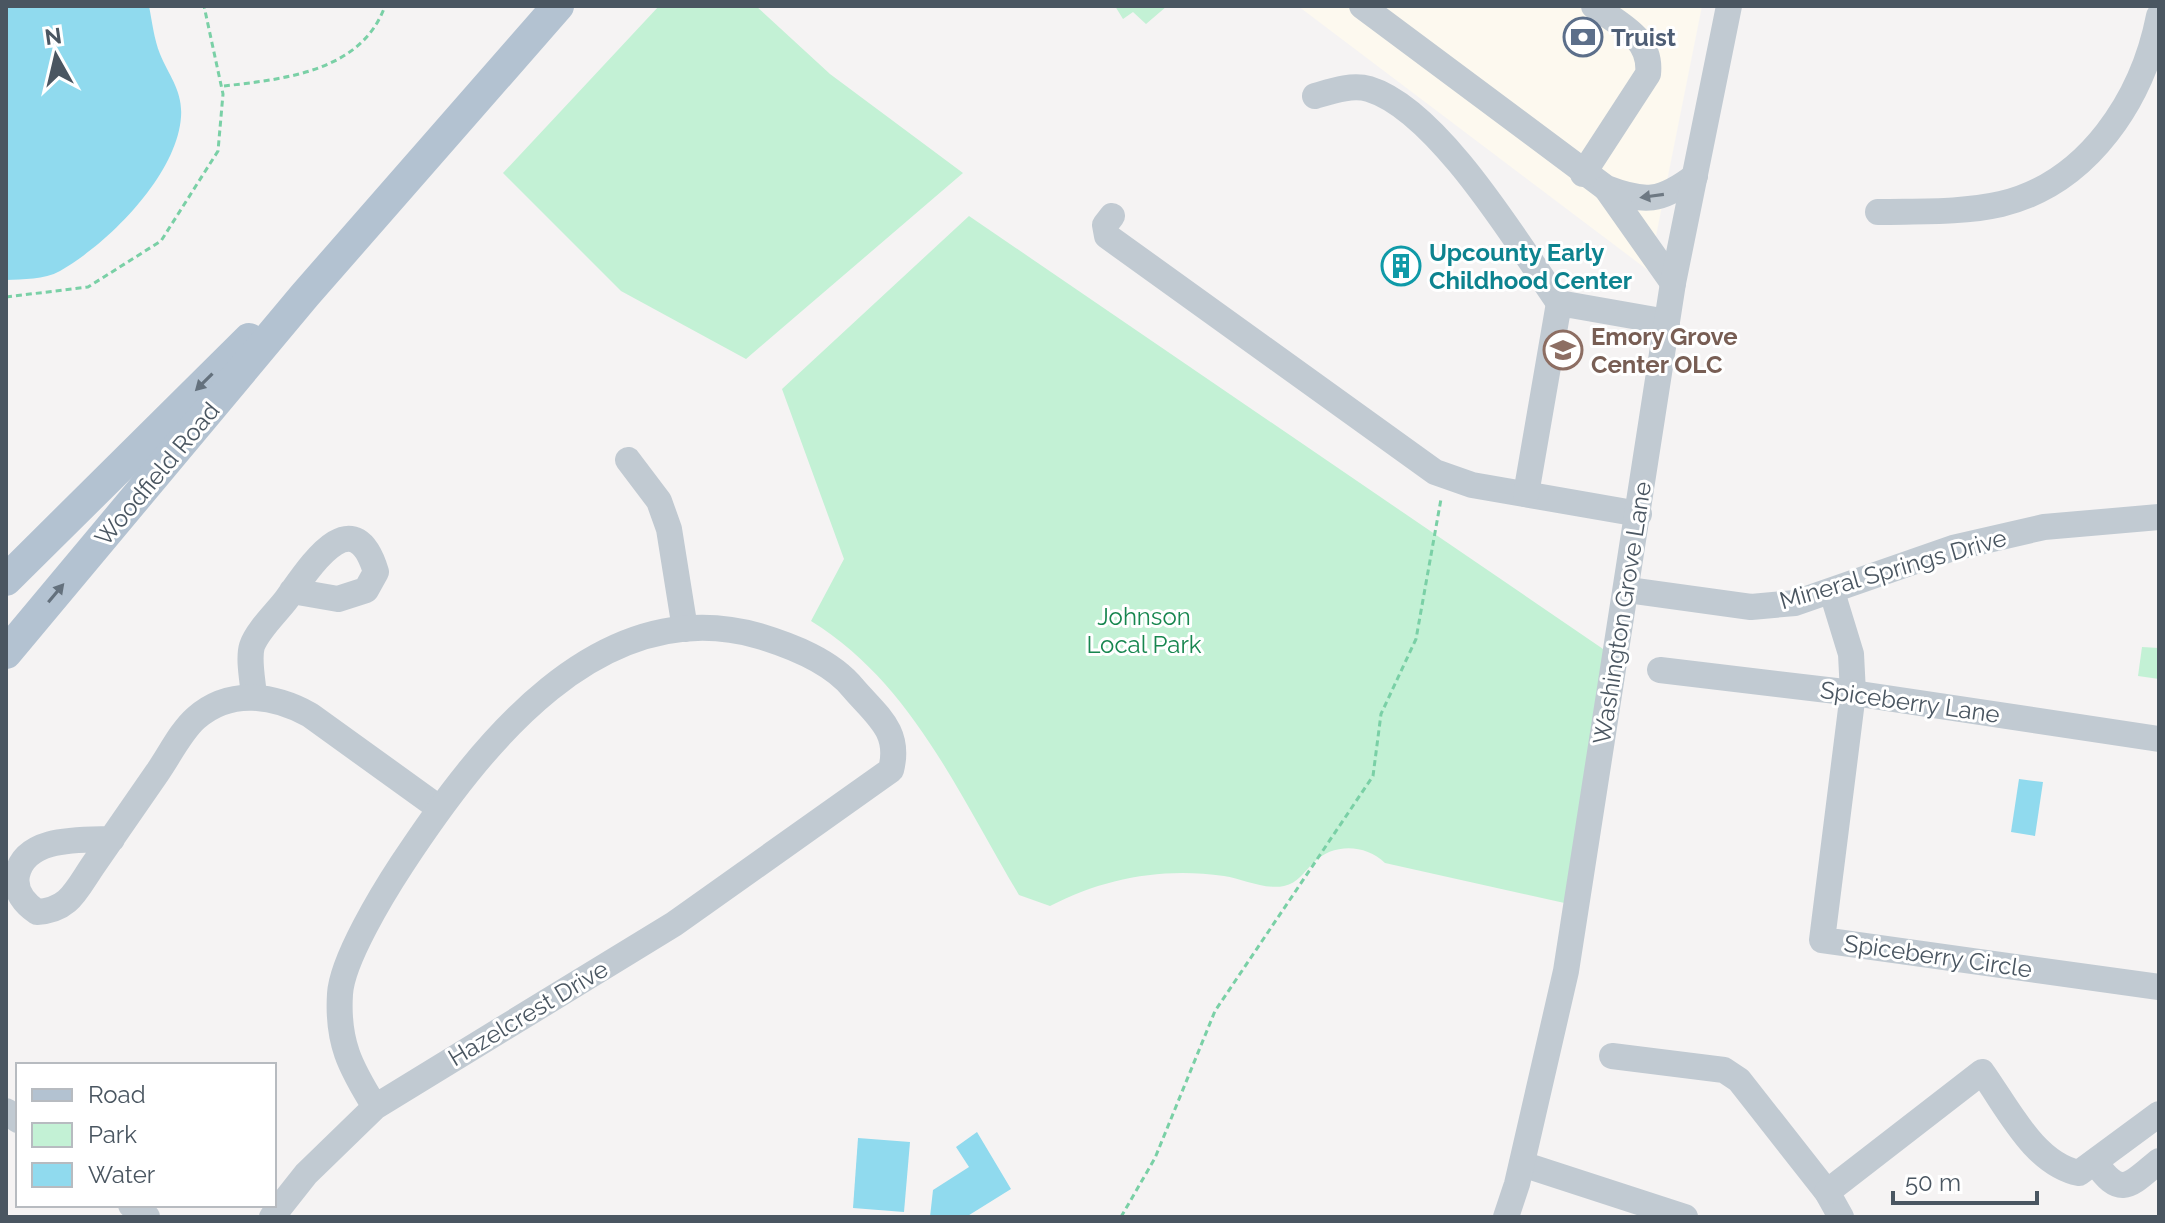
<svg xmlns="http://www.w3.org/2000/svg" width="2165" height="1223" font-family="Raleway,sans-serif">
<rect width="100%" height="100%" fill="#f5f3f3"/>
<polygon fill="#fdf9ef" points="1298,6 1702,6 1649,271"/>
<g fill="#c3f1d5">
<polygon points="659,6 756,6 830,74 963,173 746,359 621,291 503,173"/>
<polygon points="1115,6 1167,6 1146,24 1133,12 1123,19"/>
<path d="M969,216L1606,651L1569,904L1385,863C1365,844 1333,843 1313,863C1304,872 1298,883 1284,886C1265,890 1243,879 1224,876C1163,867 1104,878 1050,906L1019,895C960,797 912,683 811,621L844,559L782,389Z"/>
<polygon points="2142,647 2159,648 2159,679 2138,676"/>
</g>
<g fill="#90daee">
<path d="M6,6H149C152,21 154,39 160,54C169,76 183,91 181,117C177,175 108,244 60,271C44,280 23,279 6,280Z"/>
<polygon points="2019,779 2043,782 2035,836 2011,832"/>
<polygon points="977,1132 1011,1189 966,1217 930,1217 933,1190 969,1167 956,1147"/>
<polygon points="858,1138 910,1142 904,1212 853,1208"/>
</g>
<g fill="none" stroke-linecap="round" stroke-linejoin="round">
<g stroke="#7ad0a6" stroke-width="3" stroke-dasharray="6 4" stroke-linecap="butt">
<path d="M224,86C284,79 361,72 385,6"/>
<polyline points="6,297 88,287 161,241 218,151 223,94 204,6"/>
<polyline points="1121,1217 1155,1158 1215,1011 1373,776 1381,714 1416,639 1441,499"/>
</g>
<g stroke="#c1cad2" stroke-width="26">
<path d="M1362,6L1606,188C1645,203 1661,202 1695,176"/>
<path d="M1315,96C1332,91 1352,84 1369,89C1438,110 1518,244 1559,303"/>
<path d="M1583,174L1648,74C1652,38 1620,25 1594,6"/>
<polyline points="1606,188 1673,283"/>
<path d="M1878,212C1920,211 1961,213 2001,204C2089,183 2143,98 2159,16"/>
<polyline points="1112,216 1105,225 1107,236 1435,472 1472,485 1639,514"/>
<polyline points="628,460 659,501 669,529 685,629"/>
<polyline points="1526,494 1559,303 1667,322"/>
<polyline points="1628,590 1751,607 1795,603 1953,548 2044,527 2159,517"/>
<polyline points="1832,592 1851,654 1853,693 1822,940 2159,987"/>
<polyline points="1660,670 1853,693 2159,739"/>
<path d="M254,696C253,682 248,659 252,646C257,631 276,613 286,600C308,570 353,496 376,572L366,590L338,599L292,591"/>
<path d="M112,839C81,840 25,836 17,875C14,891 25,904 37,912C70,910 76,890 94,864C115,834 136,803 157,773C169,756 181,731 196,718C230,688 274,695 310,715L439,808"/>
<polyline points="1612,1056 1724,1070 1739,1080 1827,1192 1841,1217"/>
<polyline points="6,1111 18,1120"/>
<path d="M2096,1163C2121,1200 2131,1184 2159,1161"/>
<polyline points="1522,1164 1685,1217"/>
<path d="M1827,1192L1982,1072C2008,1108 2034,1164 2079,1173L2159,1114"/>
<polyline points="131,1205 147,1217"/>
<path d="M272,1217L306,1174L375,1107L674,924L891,770C901,731 877,716 853,688C831,661 792,646 759,636C599,590 479,747 402,864C383,893 342,960 340,994C337,1042 350,1067 375,1107"/>
<polyline points="1506,1217 1517,1184 1566,971 1673,283 1729,6"/>
</g>
<g stroke="#b3c2d1" stroke-width="32">
<polyline points="6,580 249,339"/>
<polyline points="6,653 305,295 558,6"/>
</g>
</g>
<defs><path id="oneway-solid" d="M-6-.8H1V-3.2L6.5 0L1 3.2V.8H-6Z" transform="scale(2)"/></defs>
<use fill="#6e7983" href="#oneway-solid" transform="translate(1652 196) rotate(172)"/>
<g fill="#64717d">
<use href="#oneway-solid" transform="translate(204 382) rotate(135)"/>
<use href="#oneway-solid" transform="translate(56 593) rotate(-50)"/>
</g>
<defs>
<g id="bank-ring" transform="scale(2)"><circle r="9.5" fill="#fff" stroke="#5c6f8a" stroke-width="1.5"/><path d="M-6-4H6V4H-6ZM0-2.3a2.3 2.3 0 1 0 0 4.6a2.3 2.3 0 1 0 0-4.6Z" fill="#5c6f8a"/></g>
<g id="building-ring" transform="scale(2)"><circle r="9.5" fill="#fff" stroke="#0f9aa8" stroke-width="1.5"/><path d="M-4-6H4V6H1V3H-1V6H-4ZM-2.5-4.3h1.7v1.8h-1.7ZM.8-4.3h1.7v1.8H.8ZM-2.5-1h1.7V.8h-1.7ZM.8-1h1.7V.8H.8Z" fill="#0f9aa8"/></g>
<g id="school-ring" transform="scale(2)"><circle r="9.5" fill="#fff" stroke="#8d6e63" stroke-width="1.5"/><path d="M0-5L7-2L0 1L-7-2ZM-4 1L0 2.5L4 1V4Q0 6-4 4Z" fill="#8d6e63"/></g>
</defs>
<g fill-rule="evenodd">
<use href="#bank-ring" x="1583" y="37"/>
<use href="#building-ring" x="1401" y="266"/>
<use href="#school-ring" x="1563" y="350"/>
</g>
<g text-anchor="middle" dominant-baseline="central" stroke-width="6" stroke-linejoin="round" paint-order="stroke">
<g font-size="24" font-weight="bold" fill="#4e5e75" stroke="#fff" text-anchor="start">
<text x="1611" y="37">Truist</text>
</g>
<g font-size="24" font-weight="bold" fill="#0d838f" stroke="#fff" text-anchor="start">
<text x="1429" y="252">Upcounty Early<tspan x="1429" dy="28">Childhood Center</tspan></text>
</g>
<g font-size="24" font-weight="bold" fill="#785e54" stroke="#fff" text-anchor="start">
<text x="1591" y="336">Emory Grove<tspan x="1591" dy="28">Center OLC</tspan></text>
</g>
<g font-size="24" fill="#4a5661" stroke="#fff">
<text transform="translate(157 474) rotate(-50)">Woodfield Road</text>
<text transform="translate(1893 569) rotate(-16)">Mineral Springs Drive</text>
<text transform="translate(1622 613) rotate(-81)">Washington Grove Lane</text>
<text transform="translate(1910 702) rotate(8)">Spiceberry Lane</text>
<text transform="translate(1938 956) rotate(8)">Spiceberry Circle</text>
<text transform="translate(528 1013) rotate(-31)">Hazelcrest Drive</text>
</g>
<g font-size="24" fill="#17864f" stroke="#fff">
<text x="1144" y="616">Johnson<tspan x="1144" dy="28">Local Park</tspan></text>
</g>
</g>
<rect width="2165" height="1223" fill="none" stroke="#4a5661" stroke-width="16"/>
<rect x="16" y="1063" width="260" height="144" fill="#ffffff" stroke="#b7bbc0" stroke-width="2"/>
<rect x="32" y="1089" width="40" height="12" fill="#b3c2d1" stroke="#b7bbc0" stroke-width="2"/>
<text x="88" y="1103" font-size="24" fill="#4a5661">Road</text>
<rect x="32" y="1123" width="40" height="24" fill="#c3f1d5" stroke="#b7bbc0" stroke-width="2"/>
<text x="88" y="1143" font-size="24" fill="#4a5661">Park</text>
<rect x="32" y="1163" width="40" height="24" fill="#90daee" stroke="#b7bbc0" stroke-width="2"/>
<text x="88" y="1183" font-size="24" fill="#4a5661">Water</text>
<g transform="translate(56 56) rotate(352)" stroke="#ffffff" stroke-width="6" paint-order="stroke">
<path d="M0-6L14 30L0 20L-14 30Z" fill="#4a5661"/>
<text y="-12" font-size="22" font-weight="bold" text-anchor="middle" fill="#4a5661">N</text>
</g>
<path d="M1893 1191v12h144v-12" fill="none" stroke="#4a5661" stroke-width="4"/>
<text x="1905" y="1191" font-size="24" fill="#4a5661" stroke="#ffffff" stroke-width="6" paint-order="stroke">50 m</text>
</svg>
